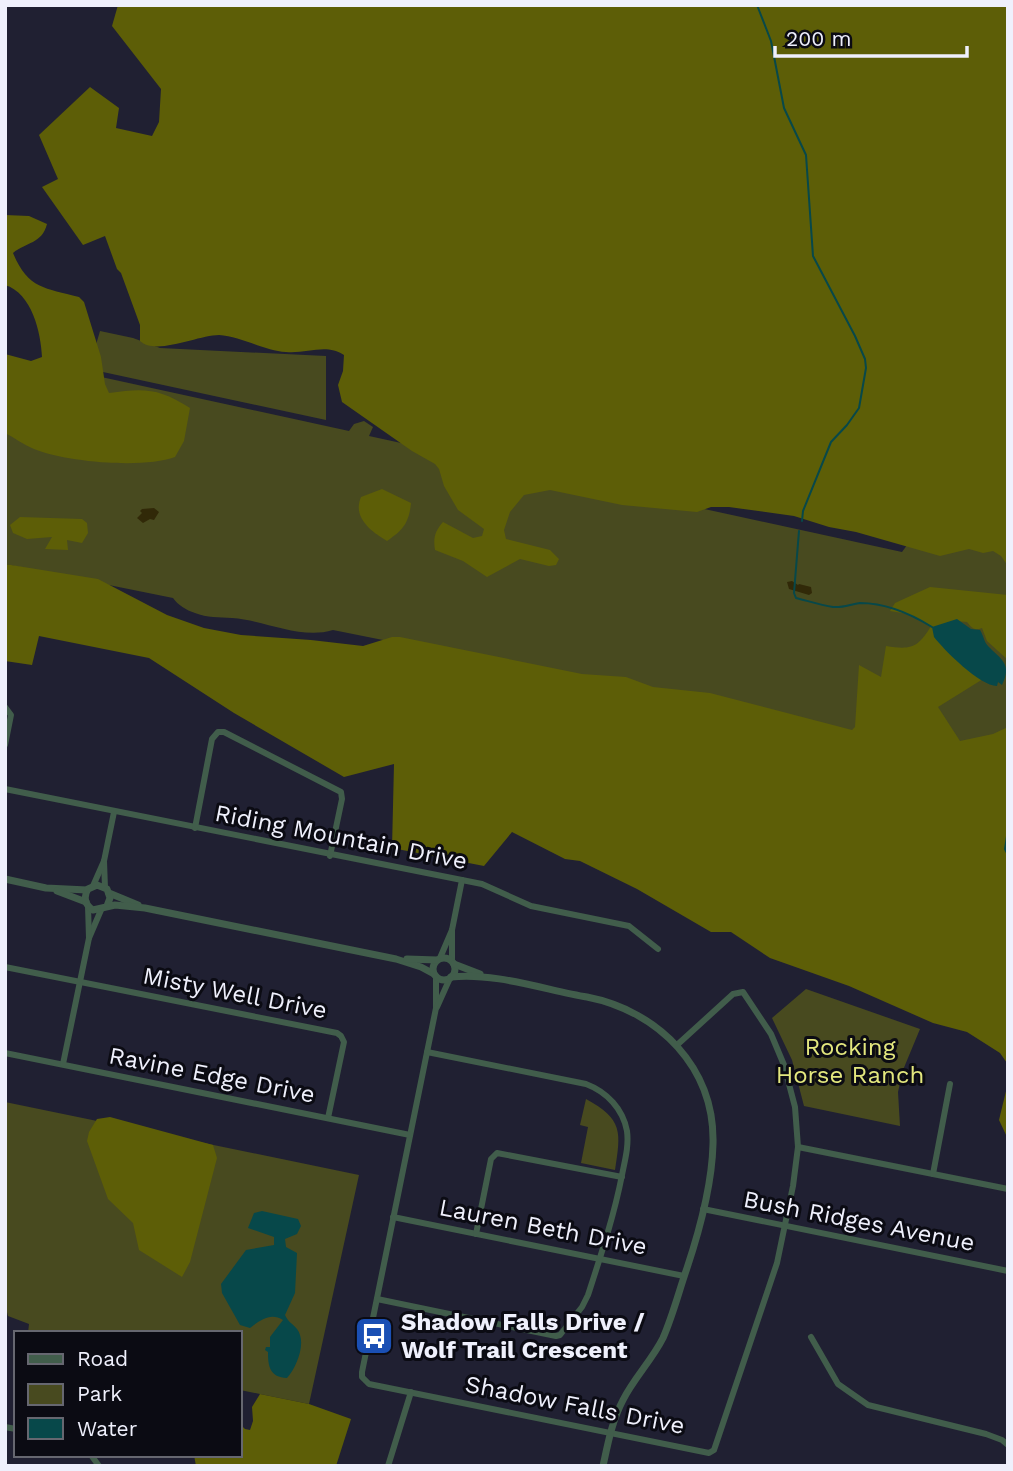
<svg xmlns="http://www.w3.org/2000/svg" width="1013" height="1471" font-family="'Work Sans',sans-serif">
<rect width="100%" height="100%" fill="#202032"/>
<g fill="#484a1f">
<polygon points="100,331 133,338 160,348 326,356 326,420 89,369"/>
<path d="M5,356L349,431L354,424L364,421L373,427L369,436L902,552L1008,407V770L898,743L333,630C300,640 265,620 232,618C219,617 207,618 195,613C186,610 178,605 173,598L5,564Z"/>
<polygon points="806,989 920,1029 903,1070 898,1092 900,1126 804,1106 792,1060 772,1018"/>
<path d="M586,1099C623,1119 621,1132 615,1170L581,1163L588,1127L580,1125Z"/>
<polygon points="5,1102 359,1175 309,1404 240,1390 240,1333 28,1333 29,1324 8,1316 5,1304"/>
</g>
<g fill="#5d5e07">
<path d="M118,5H1008V566L1001,556L993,551L983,553L969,549L940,556L856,532L829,527L794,516L729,507H711L697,512L622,505L550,490L524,495L510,512L504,530L506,539L550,550L559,559L556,565L549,566L520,559L487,577L463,561L435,550C433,538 435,531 443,522L473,538L482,536L484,529L458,510L444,486L439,469L435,464L412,451L342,402L338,385L343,371L344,355C326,343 307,354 286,352C264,351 241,336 219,335C198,335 156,356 140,341V325L121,273L117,269L105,236L83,245L42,187L58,179L39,135L90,87L119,108L116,128L152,136L159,122L161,89L112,26Z"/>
<path d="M5,215L29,216L47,224C42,244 26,242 13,253C28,289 45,288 79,297L84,302L101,357L105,384L109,393C144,388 159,388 190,408L184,441L175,457C143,469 66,462 34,449C24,445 15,438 5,433V354L31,361L42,357C41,333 32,293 5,285Z"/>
<path d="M382,489L411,503C409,523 403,530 387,541C372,532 352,518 361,497Z"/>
<polygon points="20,517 82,519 87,523 88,533 82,543 67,540 68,550 45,549 52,537 27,539 13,533 10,525"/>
<path d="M5,564L98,579L167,615L204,628L241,635L311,640L363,646L392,637H400L582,674L626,677L653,687L710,693L852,730L855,727L859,665L881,677L886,646C911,650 918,648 931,626L908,614L890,611L895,603L930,587L1008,595V660L987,641L982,628C974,631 972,628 967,622L956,621L983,679L938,707L960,741L993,734L1008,727V1073L1007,1063L1000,1053L967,1032L933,1023L849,986L770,958L731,932H711L637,889L580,861L565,859L512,832L484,866L392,848L394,764L344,777L234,713L149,658L39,636L32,665L5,661Z"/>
<polygon points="1008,1083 1008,1139 999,1120"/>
<polygon points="110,1117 213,1145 217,1158 190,1262 182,1277 139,1250 133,1223 108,1199 87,1141 89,1132 97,1119"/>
<polygon points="260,1394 309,1404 351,1419 336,1466 196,1466 194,1455 240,1455 240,1424 245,1429 250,1430 253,1421 252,1407"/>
</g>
<g fill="#312908">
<polygon points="154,508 159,512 154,520 150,519 143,523 137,518 142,513 140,511 142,509"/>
<polygon points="792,581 798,585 799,584 811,587 812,593 809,595 789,589 787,582"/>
</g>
<g fill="#07484a">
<path d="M957,619L971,629L980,630C983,634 984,642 988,646C1000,659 1013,663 1002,685L998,682L997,686C980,686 944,650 934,637L932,627Z"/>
<path d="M262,1211L298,1219L301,1226L297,1234L285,1239L286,1247L297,1253L295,1293L285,1315C288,1322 292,1323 297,1329C307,1342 297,1367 287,1378C270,1377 268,1367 268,1352L265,1350L266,1347H270V1337L283,1320C271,1312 260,1320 250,1328L240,1325L222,1293L221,1284L246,1250L274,1245V1237L248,1228L254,1213Z"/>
</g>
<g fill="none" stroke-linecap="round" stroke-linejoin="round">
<g stroke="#07484a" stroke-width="2">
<polyline points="757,5 771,41 784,108 806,155 813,256 855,336 865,359 866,368 859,408 847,425 831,442 803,511 802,521"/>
<path d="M799,531L794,593L796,598C808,601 821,605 833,607C843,608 851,604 860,603C885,603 911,614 932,627"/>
<polyline points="1008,830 1005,849 1008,855"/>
</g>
<g stroke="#415d4b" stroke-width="6">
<polyline points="5,707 11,715 5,745"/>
<polyline points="5,789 482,884 531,906 629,926 658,949"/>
<polyline points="195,828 212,739 218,732 224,732 341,792 342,799 330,856"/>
<polyline points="104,861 105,888"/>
<polyline points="93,886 104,861 114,812"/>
<polyline points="89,938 101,910"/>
<polyline points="440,958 452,930 462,880"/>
<polyline points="452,961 452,930"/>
<polyline points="5,967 337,1033 341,1036 344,1042 328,1118"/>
<polyline points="436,976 436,1008 362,1372 362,1377 369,1384 709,1453 714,1450 777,1263 793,1186 798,1147 795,1107 784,1065 771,1034 743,992 733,994 677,1045"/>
<polyline points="437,1007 450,978"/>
<polyline points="5,1053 410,1135"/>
<polyline points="63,1064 89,938 88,906"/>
<polyline points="798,1147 1008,1189"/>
<polyline points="933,1174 950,1084"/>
<polyline points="703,1209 1008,1271"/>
<polyline points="393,1217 684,1276"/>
<polyline points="476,1234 491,1159 497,1153 622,1177"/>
<path d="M377,1299L556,1336L560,1335L582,1307L588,1295C601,1255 614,1216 622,1175C625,1160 629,1146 627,1131C623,1109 607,1092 586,1084L427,1052"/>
<polyline points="811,1337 838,1384 868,1405 986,1434 1002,1440 1008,1445"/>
<polyline points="5,1427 16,1429"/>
<polyline points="91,1455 99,1466"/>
<polyline points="388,1466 411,1392"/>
</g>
<g stroke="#415d4b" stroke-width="7">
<polyline points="5,879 46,888 87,890"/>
<polyline points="57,891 86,902"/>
<polyline points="109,893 138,905"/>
<path d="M107,906L110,898L107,889L97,885L88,889C83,897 85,905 93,910L115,905L145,908L396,959L421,967L434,974"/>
<circle cx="444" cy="969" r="11"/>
<polyline points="407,959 437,960"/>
<polyline points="454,964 480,974"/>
<path d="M451,977C493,972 546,990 587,997C659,1011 715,1068 713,1144C712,1185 700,1229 687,1268C679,1291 673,1315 663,1338C652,1360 634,1378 623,1400C612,1421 608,1443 603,1466"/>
</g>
</g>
<defs>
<g id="bus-square" transform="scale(2.0125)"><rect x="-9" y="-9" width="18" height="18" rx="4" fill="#1a4fb4" stroke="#0b0b13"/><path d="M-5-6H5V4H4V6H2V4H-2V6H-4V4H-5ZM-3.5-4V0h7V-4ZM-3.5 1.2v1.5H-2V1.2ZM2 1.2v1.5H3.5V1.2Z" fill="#fff"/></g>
</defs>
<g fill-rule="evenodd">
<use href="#bus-square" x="374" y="1336"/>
</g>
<g text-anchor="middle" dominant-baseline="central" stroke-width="6" stroke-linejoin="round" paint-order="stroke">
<g font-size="24" fill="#eff0fc" stroke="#0b0b13">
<text transform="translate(341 837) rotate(11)">Riding Mountain Drive</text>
<text transform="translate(235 993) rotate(11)">Misty Well Drive</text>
<text transform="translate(212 1075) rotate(11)">Ravine Edge Drive</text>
<text transform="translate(859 1221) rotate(11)">Bush Ridges Avenue</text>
<text transform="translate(543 1227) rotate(11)">Lauren Beth Drive</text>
<text transform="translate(575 1405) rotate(11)">Shadow Falls Drive</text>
</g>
<g font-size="24" fill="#e3e77e" stroke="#0b0b13">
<text x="850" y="1047">Rocking<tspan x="850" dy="28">Horse Ranch</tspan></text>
</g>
<g font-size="24" font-weight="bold" fill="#eff0fc" stroke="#0b0b13" text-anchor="start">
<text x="401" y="1322">Shadow Falls Drive /<tspan x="401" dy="28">Wolf Trail Crescent</tspan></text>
</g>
</g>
<rect width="1013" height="1471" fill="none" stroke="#eff0fc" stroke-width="14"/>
<rect x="14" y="1331" width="228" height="126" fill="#0b0b13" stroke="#666770" stroke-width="2"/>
<rect x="28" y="1354" width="35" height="10" fill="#415d4b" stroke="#666770" stroke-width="2"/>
<text x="77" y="1366" font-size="21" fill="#eff0fc">Road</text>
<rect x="28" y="1384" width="35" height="21" fill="#484a1f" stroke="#666770" stroke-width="2"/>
<text x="77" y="1401" font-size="21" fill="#eff0fc">Park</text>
<rect x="28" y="1418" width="35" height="21" fill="#07484a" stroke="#666770" stroke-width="2"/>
<text x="77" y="1436" font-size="21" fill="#eff0fc">Water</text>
<path d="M775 46v10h192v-10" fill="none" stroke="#eff0fc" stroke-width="3.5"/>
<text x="786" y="46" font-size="21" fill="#eff0fc" stroke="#0b0b13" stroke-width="5" paint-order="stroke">200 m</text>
</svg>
